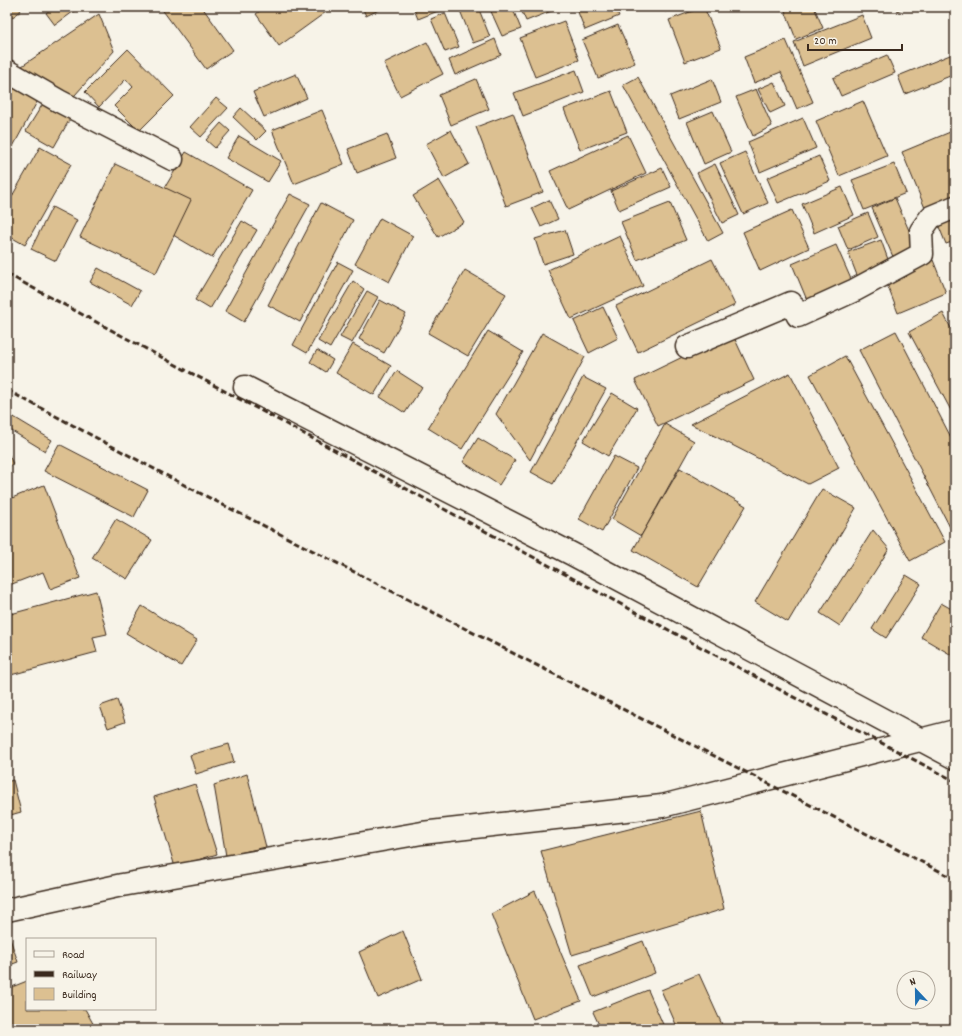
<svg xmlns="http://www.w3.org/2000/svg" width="962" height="1036" font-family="Dekko,sans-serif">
<rect width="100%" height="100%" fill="#f7f3e8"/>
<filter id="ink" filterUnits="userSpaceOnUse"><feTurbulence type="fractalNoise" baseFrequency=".025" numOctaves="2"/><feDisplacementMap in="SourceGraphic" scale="8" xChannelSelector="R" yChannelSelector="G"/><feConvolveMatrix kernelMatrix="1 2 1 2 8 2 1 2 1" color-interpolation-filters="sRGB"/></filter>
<g filter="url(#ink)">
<g fill="#dcc091" stroke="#3b2a1e">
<polygon points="7,7 18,7 21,11 7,21"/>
<polygon points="53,7 76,7 77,9 55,25 46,13"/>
<polygon points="163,7 202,7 233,50 206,69 161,8"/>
<polygon points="265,7 322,7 326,12 279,46 256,14"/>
<polygon points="362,7 385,7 366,16"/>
<polygon points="413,7 448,7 418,19"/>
<polygon points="462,7 478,7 490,37 473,43 459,8"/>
<polygon points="489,7 512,7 521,29 502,36"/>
<polygon points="520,7 559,7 559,8 526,21"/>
<polygon points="576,7 615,7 619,16 585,30"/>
<polygon points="663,7 678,7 665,12"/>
<polygon points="703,7 704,7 721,48 685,62 669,20"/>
<polygon points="787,7 814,7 823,28 796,39 784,8"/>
<polygon points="896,7 906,7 897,11"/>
<polygon points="445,13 459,47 445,52 431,19"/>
<polygon points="99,14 114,51 67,104 19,68"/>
<polygon points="862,15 871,38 803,66 794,42"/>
<polygon points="564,21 579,60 535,77 520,38"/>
<polygon points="618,25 635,63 598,78 582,40"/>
<polygon points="495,39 501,55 455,75 449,60"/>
<polygon points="786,40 813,102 797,109 781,72 754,83 744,57"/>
<polygon points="427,42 443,74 400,96 384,63"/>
<polygon points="128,49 174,96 139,131 114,106 133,87 126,79 99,107 85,92"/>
<polygon points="955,53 955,74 905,94 898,76"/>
<polygon points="887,55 895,73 841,96 833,78"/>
<polygon points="576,70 584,92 523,116 514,93"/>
<polygon points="296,74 307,98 264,117 253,92"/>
<polygon points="638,77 723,233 708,241 623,85"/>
<polygon points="476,79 489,109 451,125 439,95"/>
<polygon points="712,79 721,102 679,119 670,96"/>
<polygon points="774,82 785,106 770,113 758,89"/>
<polygon points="10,85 38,100 8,156 7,155 7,90"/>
<polygon points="756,89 772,126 753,136 736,97"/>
<polygon points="611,91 627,132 580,150 564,109"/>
<polygon points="216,98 228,108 201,137 190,127"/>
<polygon points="863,101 887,156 839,176 816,121"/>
<polygon points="44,102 71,117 54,147 26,131"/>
<polygon points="241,108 266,131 257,140 233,117"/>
<polygon points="322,110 344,164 294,184 272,130"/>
<polygon points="713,111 731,152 704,164 687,122"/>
<polygon points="513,113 543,192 506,206 476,127"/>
<polygon points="803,118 816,148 760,172 748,142"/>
<polygon points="221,123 230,131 215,148 206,140"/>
<polygon points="451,130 469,164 444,178 426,144"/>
<polygon points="955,130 955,201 927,213 902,152"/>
<polygon points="387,134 396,158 357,173 348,149"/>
<polygon points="628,135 646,173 568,210 550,171"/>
<polygon points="239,136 281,161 268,182 226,158"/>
<polygon points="40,147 71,164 25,245 7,235 7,205"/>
<polygon points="186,152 252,190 212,258 146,219"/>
<polygon points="745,152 768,203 743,214 720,163"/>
<polygon points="819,156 830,181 778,203 767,178"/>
<polygon points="115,164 191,200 156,273 80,237"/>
<polygon points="715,164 739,215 722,223 697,173"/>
<polygon points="894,164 906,193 864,210 852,180"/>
<polygon points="662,168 671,187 619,210 611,191"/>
<polygon points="439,180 464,222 438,237 413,196"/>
<polygon points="842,187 854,215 814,233 802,204"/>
<polygon points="290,194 310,204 244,322 225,311"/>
<polygon points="895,198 917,249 894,259 872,208"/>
<polygon points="549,200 558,219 541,227 532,208"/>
<polygon points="321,203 353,220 300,322 268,305"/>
<polygon points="670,203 686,240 637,260 621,222"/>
<polygon points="52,207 77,220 56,261 31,249"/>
<polygon points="955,209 955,241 946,244 935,217"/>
<polygon points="792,210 809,248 760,271 743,232"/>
<polygon points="868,213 878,237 848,250 838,226"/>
<polygon points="380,218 413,236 389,282 355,264"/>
<polygon points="242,221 257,230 210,309 195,300"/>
<polygon points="565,230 573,254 543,264 535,239"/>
<polygon points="620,236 643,286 571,319 548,270"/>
<polygon points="881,240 890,265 858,278 848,252"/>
<polygon points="836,245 854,286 809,305 792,264"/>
<polygon points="712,259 735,305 638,352 616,306"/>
<polygon points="933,260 946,293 898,313 885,279"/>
<polygon points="338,262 353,270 307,353 293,345"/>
<polygon points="98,268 140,291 132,305 90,282"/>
<polygon points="465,270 506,294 468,356 428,333"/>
<polygon points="353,281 364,289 330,348 318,341"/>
<polygon points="367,291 378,297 352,343 340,337"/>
<polygon points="380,300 406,314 384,353 359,339"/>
<polygon points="603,307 618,338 589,353 574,321"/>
<polygon points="943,313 955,336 955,418 909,332"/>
<polygon points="488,331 523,352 462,449 428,428"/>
<polygon points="896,331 955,445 955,537 859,350"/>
<polygon points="542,333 585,357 530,460 496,414"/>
<polygon points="732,333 754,380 658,426 635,380"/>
<polygon points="353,344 391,366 374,395 336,373"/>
<polygon points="317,350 333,360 326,372 310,362"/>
<polygon points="845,356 945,542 910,561 810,375"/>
<polygon points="397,371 422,387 405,413 380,397"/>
<polygon points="790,373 839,468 808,484 691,424"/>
<polygon points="583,377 606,389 553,484 531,472"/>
<polygon points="612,393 637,408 608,456 583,441"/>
<polygon points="7,413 52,440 45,451 7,428"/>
<polygon points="665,424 694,441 641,536 612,519"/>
<polygon points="478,438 515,460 499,485 463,462"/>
<polygon points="59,444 148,490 134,517 44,471"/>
<polygon points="7,451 13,464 7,467"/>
<polygon points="614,456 637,468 602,532 579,519"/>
<polygon points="680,468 746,506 698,587 633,550"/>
<polygon points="44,485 80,578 50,589 43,572 7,586 7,500"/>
<polygon points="822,489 856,508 788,622 755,602"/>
<polygon points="116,519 152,540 127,579 92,558"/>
<polygon points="873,530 889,549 840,626 820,613"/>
<polygon points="906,575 921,584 886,638 872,629"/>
<polygon points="96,591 107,634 93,637 97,652 7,676 7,615"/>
<polygon points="941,603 955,611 955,657 921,637"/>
<polygon points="142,606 197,640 181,666 126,633"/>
<polygon points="117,700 125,722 108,728 100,706"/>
<polygon points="229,744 234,762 196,774 190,755"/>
<polygon points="247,774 266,847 226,856 214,785"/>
<polygon points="13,780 21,812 7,816 7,782"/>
<polygon points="195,784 217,854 175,867 154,797"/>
<polygon points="701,811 724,909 572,955 541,851"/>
<polygon points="535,891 581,1001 533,1019 491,914"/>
<polygon points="7,930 18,962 7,966"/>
<polygon points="403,931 422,979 378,998 359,952"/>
<polygon points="643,941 655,973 593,997 580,965"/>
<polygon points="699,974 724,1029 678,1029 661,990"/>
<polygon points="27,981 27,1009 85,1009 96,1029 7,1029 7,989"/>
<polygon points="648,990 665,1029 601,1029 593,1012"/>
</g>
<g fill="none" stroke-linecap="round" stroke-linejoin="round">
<g stroke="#3b2a1e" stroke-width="25">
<g id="minor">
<polyline points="7,71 59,101 172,159"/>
<polyline points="687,347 791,303 798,316 855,290 922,254 921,231 931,217 955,207"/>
<polyline points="245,387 572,554 955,758"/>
<polyline points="7,910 122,885 422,833 662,806 955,731"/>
</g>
</g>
<use href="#minor" stroke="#f7f3e8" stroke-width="22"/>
<g stroke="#3b2a1e" stroke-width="3" stroke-dasharray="6 3" stroke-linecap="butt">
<polyline points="7,274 812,707 955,781"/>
<polyline points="7,390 190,488 955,879"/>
</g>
</g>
</g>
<rect width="962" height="1036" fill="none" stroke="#f7f3e8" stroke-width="24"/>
<rect x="12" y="12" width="938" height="1012" fill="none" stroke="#3b2a1e" stroke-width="1.5" filter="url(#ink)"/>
<rect x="26" y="938" width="130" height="72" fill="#f7f3e8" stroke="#aca397"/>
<rect x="34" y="951" width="20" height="6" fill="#f7f3e8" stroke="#aca397"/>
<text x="62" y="958" font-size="12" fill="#3b2a1e">Road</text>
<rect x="34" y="971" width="20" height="6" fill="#3b2a1e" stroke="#aca397"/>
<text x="62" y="978" font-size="12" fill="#3b2a1e">Railway</text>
<rect x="34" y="988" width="20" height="12" fill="#dcc091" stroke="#aca397"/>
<text x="62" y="998" font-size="12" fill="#3b2a1e">Building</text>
<g transform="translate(916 990) rotate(338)"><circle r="19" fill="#f7f3e8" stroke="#aca397"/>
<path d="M0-3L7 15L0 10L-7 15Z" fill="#1f6fb2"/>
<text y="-6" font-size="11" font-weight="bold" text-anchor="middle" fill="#3b2a1e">N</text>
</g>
<path d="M808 44v6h94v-6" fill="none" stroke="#3b2a1e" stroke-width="2"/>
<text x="814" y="44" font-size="12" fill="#3b2a1e" stroke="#f7f3e8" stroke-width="3" paint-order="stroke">20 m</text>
</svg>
